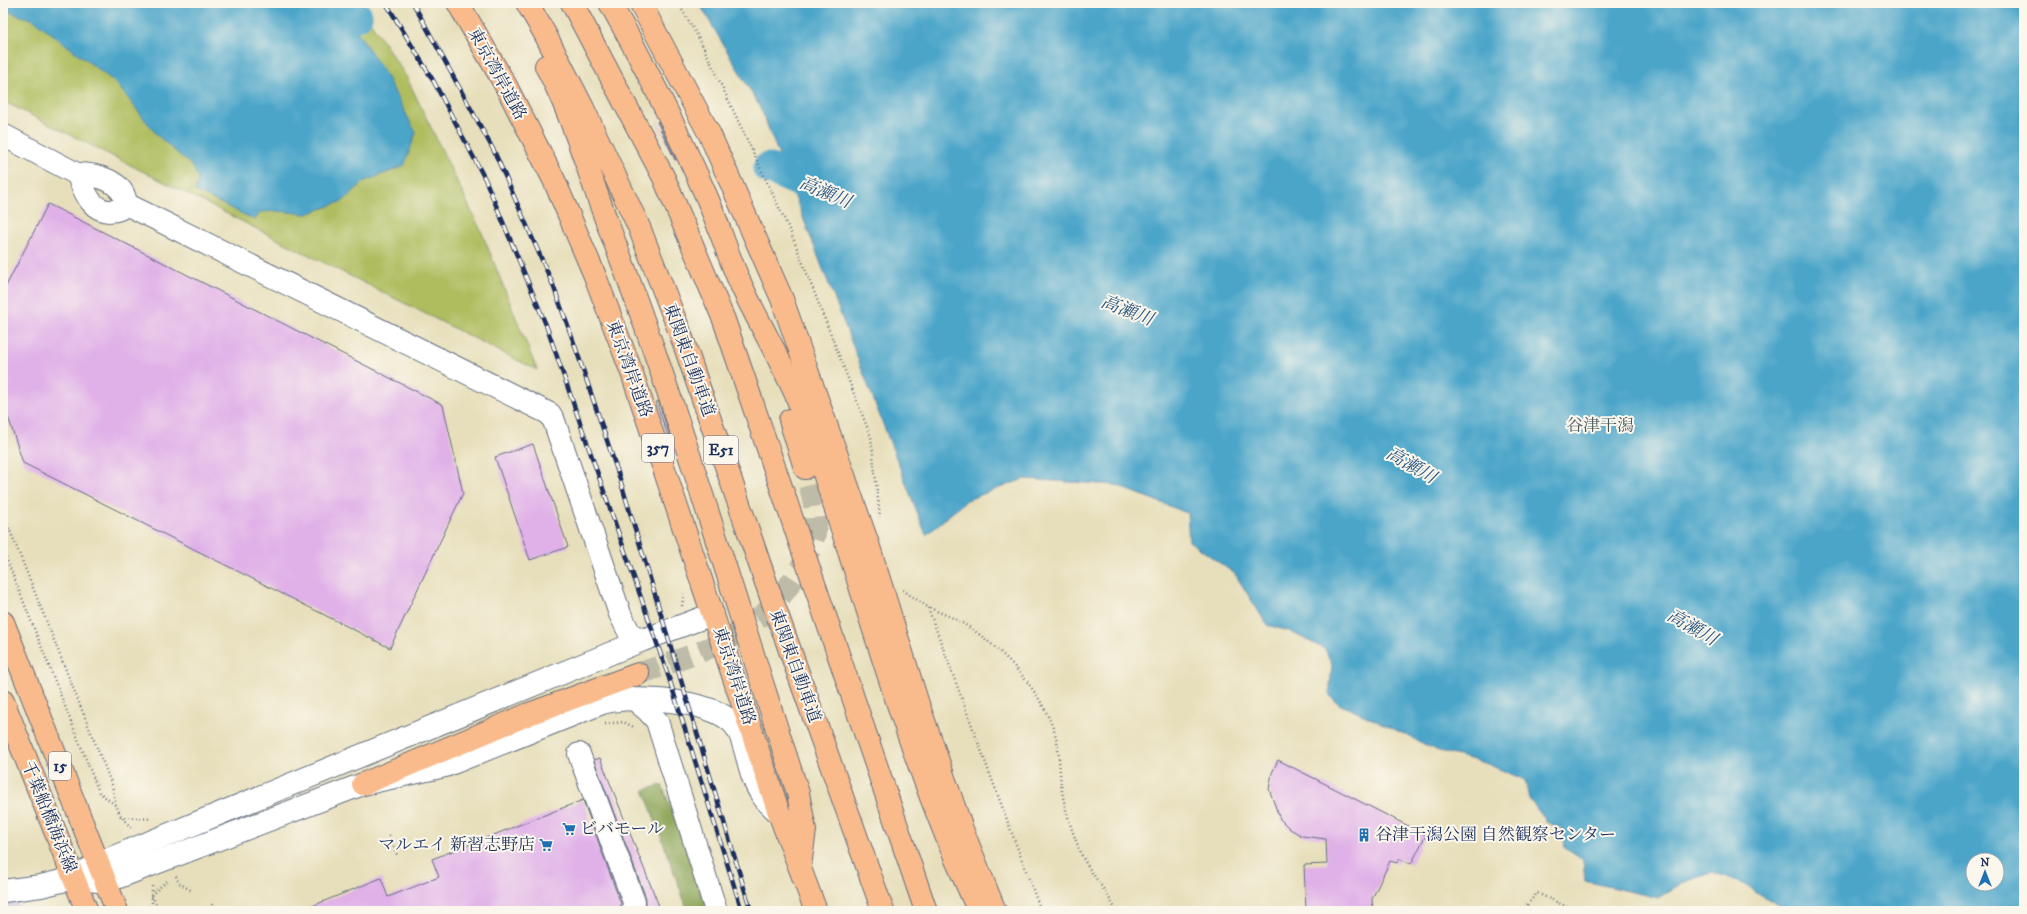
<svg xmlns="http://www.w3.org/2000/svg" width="2027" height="914" font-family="'IM FELL DW Pica','Noto Serif JP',serif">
<rect width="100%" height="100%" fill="#fbf7ec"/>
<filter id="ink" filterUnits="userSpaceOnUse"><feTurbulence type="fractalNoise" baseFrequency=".025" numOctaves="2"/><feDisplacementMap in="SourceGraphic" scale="8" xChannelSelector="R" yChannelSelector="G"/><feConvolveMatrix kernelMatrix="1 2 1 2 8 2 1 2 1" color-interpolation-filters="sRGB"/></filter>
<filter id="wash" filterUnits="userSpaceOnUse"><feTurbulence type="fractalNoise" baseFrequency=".012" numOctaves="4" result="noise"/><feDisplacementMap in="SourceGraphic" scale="16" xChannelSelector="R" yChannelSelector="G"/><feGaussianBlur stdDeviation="0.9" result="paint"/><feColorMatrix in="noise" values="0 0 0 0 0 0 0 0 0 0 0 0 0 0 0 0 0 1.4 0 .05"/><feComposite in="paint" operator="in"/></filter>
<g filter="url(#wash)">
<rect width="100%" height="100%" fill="#e7dfbb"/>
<polygon fill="#c1c2dd" points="3,868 21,911 3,911"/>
<polygon fill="#afbd5f" stroke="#65765e" points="3,3 358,3 407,78 482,233 537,370 3,101"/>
<polygon fill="#8ba456" stroke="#536a5a" points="662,785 710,911 688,911 644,790"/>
<g fill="#4ba5c9" stroke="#336a94" fill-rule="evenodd">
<polygon points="3,3 338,3 384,72 416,133 404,166 365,181 343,201 307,214 278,211 260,212 255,220 195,191 198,179 193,167 157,135 116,83 34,20 3,10"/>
<path d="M699,3H2024V911H1787L1744,884L1711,873L1682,883L1658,898L1585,881L1583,860L1565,848L1563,829L1548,823L1529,799L1525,780L1485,763L1436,750L1392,728L1339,704L1329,695L1332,665L1325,649L1289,631L1267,625L1235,574L1189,541L1187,513L1116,485L1024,479L967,500L926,535L761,109ZM1973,860H1997V884H1973Z"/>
</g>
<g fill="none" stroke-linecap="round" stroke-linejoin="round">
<g stroke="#4ba5c9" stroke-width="31">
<polyline points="325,3 357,16"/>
<polyline points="768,168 826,193"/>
</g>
</g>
<g id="blocks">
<g fill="#e0b1e8">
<polygon points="658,121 676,160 675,160 657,122"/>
<polygon points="48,204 443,405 463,493 390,648 23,463 3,401 3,292"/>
<polygon points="658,401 672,442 670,442 656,402"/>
<polygon points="533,444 568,547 530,560 495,457"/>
<polygon points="600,758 661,911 646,911 646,898 594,760"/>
<polygon points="1278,760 1426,835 1411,864 1400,859 1397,863 1390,861 1372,899 1373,911 1306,911 1304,865 1327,864 1326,839 1302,836 1290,829 1280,819 1269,789 1272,773"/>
<polygon points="583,800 621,904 621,911 300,911 381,878 388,897 439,877 432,859"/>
</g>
</g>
</g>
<g filter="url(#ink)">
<use href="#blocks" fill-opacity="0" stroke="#626d7f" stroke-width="1"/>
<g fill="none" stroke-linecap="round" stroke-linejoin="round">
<path stroke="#bebca8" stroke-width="22" stroke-dasharray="22 11" stroke-linecap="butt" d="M638,674C703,651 757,638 796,575C805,561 814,545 816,528C817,508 810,487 805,468"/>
<g stroke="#626d7f" stroke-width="24">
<g id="minor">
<polyline points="3,135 77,174"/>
<path d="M77,174C97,174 124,181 126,204C121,210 116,211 109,211C89,210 84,188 77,174Z"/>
<polyline points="126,204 550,414 554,421 620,614 630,634 643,640"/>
<polyline points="634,699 648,711 657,721 716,911"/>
<polyline points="579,754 634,902 633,911"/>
<path d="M74,878L106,882L363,784L445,766L602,703C633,695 724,698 739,732C748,752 749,777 762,795C766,802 773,807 779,813"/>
<polyline points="3,891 41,886 74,878 99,863 643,640 713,614"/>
</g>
</g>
<g stroke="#626d7f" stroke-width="24">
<g id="major">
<polyline points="3,622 117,911"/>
<polyline points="3,701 87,911"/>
</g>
</g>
<g stroke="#626d7f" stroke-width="24">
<g id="highway">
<polyline points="458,3 506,86 554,180 595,276 632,373 779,813 816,911"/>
<polyline points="527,3 545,34 583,108 639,227 681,335 772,600 883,911"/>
<polyline points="572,3 664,178 724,320 926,911"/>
<path d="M610,3C645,65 676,128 705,193C719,224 728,258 743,289C760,325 780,359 796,395C804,415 811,435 818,455C869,608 910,765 979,911"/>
<polyline points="640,3 710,135 782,299 868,544 918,704 963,832 995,911"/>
<path d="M546,66C573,116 588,172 608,225C680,411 735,604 798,793L805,830L800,866"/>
<polyline points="790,420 805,468"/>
<polyline points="363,784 529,714 638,674"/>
</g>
</g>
<g stroke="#626d7f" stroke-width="2.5" stroke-dasharray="1 3" stroke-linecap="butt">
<polyline points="678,3 701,42 791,233 871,437 880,517"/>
<path d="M3,513L112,785C116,807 116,813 133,829"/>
<polyline points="3,550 99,792 115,805"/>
<path d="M903,590C911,596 920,602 928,607C940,613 953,617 964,624C1003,648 1043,692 1056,737C1060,754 1059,773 1062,791C1065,810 1071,828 1078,846C1086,870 1106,888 1116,911"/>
<polyline points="682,606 684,594"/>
<polyline points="928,608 1041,911"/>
<polyline points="605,724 623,722 634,727"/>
<polyline points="120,817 151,819"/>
<polyline points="389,835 397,855"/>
<polyline points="176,876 179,883 192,891"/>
<polyline points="151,895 167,881"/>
<polyline points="152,896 160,911"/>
<polyline points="212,904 214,911"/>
<polyline points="152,911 152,886"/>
<polyline points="1522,911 1537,893 1576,911"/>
</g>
<use href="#minor" stroke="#fff" stroke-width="22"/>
<use href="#major" stroke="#fabb8c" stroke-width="22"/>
<use href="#highway" stroke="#fabb8c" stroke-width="22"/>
<g stroke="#1b2f5e" stroke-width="4.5">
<g id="rail">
<polyline points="386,3 434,82 485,179 546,325 669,678 742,911"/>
<polyline points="413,3 494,151 553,285 574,343 619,476 751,911"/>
</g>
</g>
<use href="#rail" stroke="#fbf7ec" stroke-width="3" stroke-dasharray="9" stroke-linecap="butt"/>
</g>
</g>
<defs>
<g id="supermarket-bare" transform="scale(1.08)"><path d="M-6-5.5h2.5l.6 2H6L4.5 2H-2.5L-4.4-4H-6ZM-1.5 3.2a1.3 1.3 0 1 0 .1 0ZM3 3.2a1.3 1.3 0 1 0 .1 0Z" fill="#1f6fb2" stroke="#fbf7ec" stroke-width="2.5" paint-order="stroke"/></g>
<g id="building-bare" transform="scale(1.08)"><path d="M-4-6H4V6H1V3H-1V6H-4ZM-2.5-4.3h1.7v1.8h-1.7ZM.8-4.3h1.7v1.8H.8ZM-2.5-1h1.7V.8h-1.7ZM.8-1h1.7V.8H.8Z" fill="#1f6fb2" stroke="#fbf7ec" stroke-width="2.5" paint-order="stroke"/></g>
</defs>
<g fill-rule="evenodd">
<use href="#supermarket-bare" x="569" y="829"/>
<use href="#building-bare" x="1364" y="835"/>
<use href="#supermarket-bare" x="546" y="845"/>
</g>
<g text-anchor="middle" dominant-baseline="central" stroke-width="4" stroke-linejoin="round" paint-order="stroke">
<g fill="#fbf7ec" stroke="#5e6b89" stroke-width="1">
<rect x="642" y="434" width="32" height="28" rx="3"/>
<rect x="704" y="436" width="34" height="28" rx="3"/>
<rect x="49" y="752" width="22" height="28" rx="3"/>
</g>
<g font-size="16" font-weight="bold" fill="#1b2f5e">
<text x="658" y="448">357</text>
<text x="721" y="450">E51</text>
<text x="60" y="766">15</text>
</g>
<g font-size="17" fill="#1b2f5e" stroke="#fbf7ec">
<text transform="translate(497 74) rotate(61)">東京湾岸道路</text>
<text transform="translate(689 360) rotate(70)">東関東自動車道</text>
<text transform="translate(629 369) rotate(70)">東京湾岸道路</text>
<text transform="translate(795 666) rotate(70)">東関東自動車道</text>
<text transform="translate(734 676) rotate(72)">東京湾岸道路</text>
<text transform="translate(49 817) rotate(68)">千葉船橋海浜線</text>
</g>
<g font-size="17" fill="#475a5e" stroke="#fbf7ec">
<text x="1600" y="426">谷津干潟</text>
</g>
<g font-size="17" fill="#1b2f5e" stroke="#fbf7ec" text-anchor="start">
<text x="580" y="829">ビバモール</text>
<text x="1375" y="835">谷津干潟公園 自然観察センター</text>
<text x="535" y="845" text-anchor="end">マルエイ 新習志野店</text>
</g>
<g font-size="18" font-style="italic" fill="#2c5883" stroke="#fbf7ec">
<text transform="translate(825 193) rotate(23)">高瀬川</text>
<text transform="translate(1127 311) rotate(21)">高瀬川</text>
<text transform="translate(1411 466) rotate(30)">高瀬川</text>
<text transform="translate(1692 628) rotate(30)">高瀬川</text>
</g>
</g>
<rect width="2027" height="914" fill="none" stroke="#fbf7ec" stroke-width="16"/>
<g transform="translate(1985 872)"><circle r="19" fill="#fbf7ec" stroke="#a1a7b3"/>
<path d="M0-3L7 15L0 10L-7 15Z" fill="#1f6fb2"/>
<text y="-6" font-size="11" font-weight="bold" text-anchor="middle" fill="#1b2f5e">N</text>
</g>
</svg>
